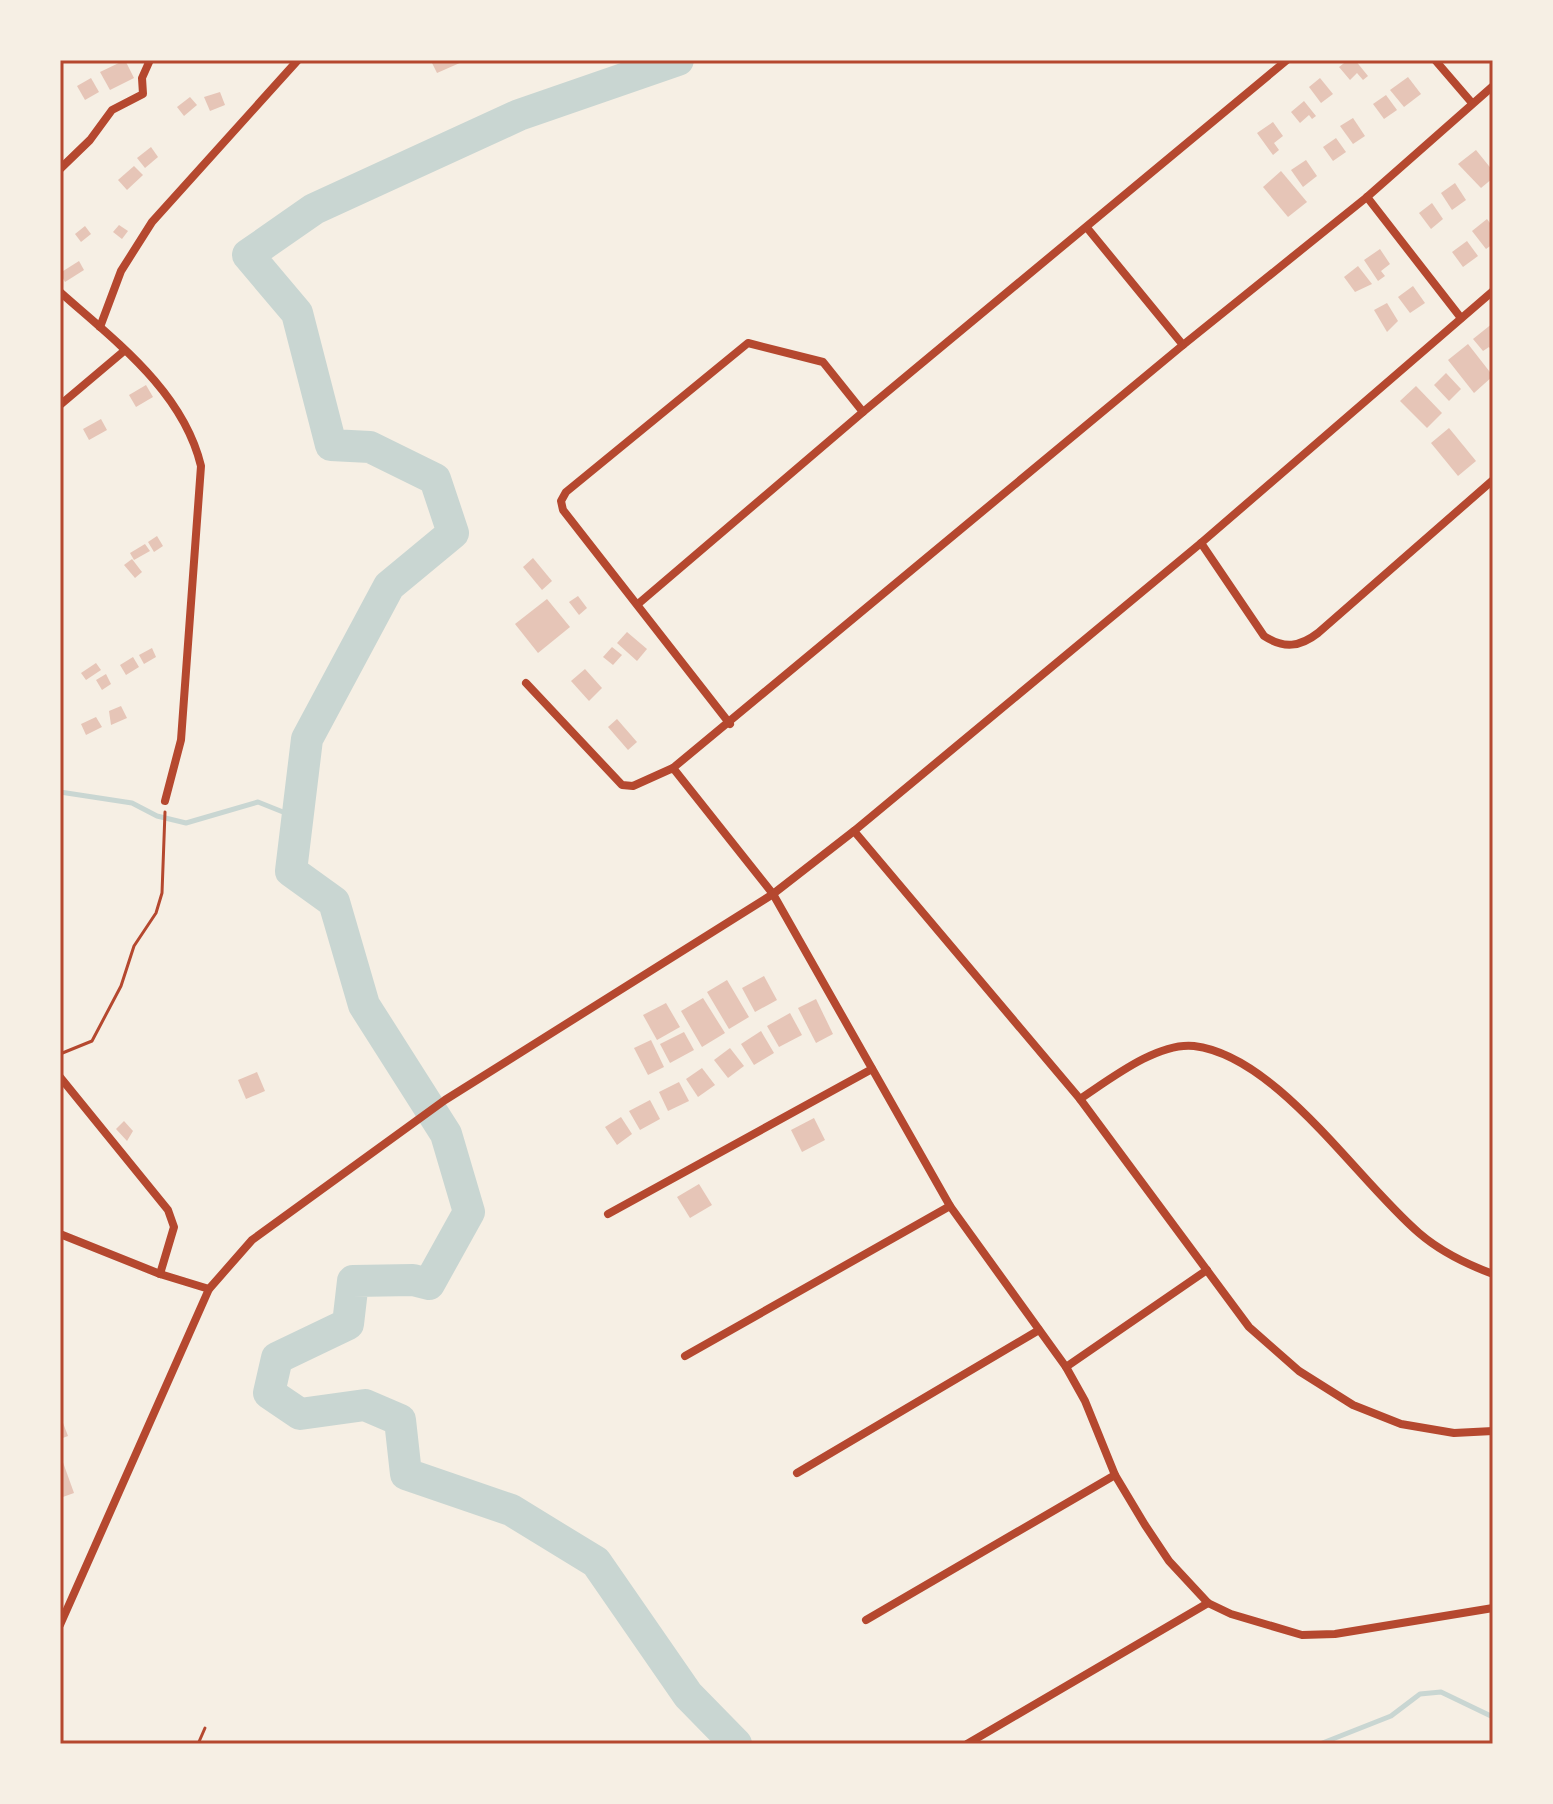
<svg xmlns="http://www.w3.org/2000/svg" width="1553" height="1804" font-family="'Titillium Web',sans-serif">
<rect width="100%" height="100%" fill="#f6efe4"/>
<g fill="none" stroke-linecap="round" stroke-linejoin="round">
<g stroke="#c9d6d2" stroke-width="5">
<polyline points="60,792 132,803 157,816 186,823 258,802 298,818"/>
<polyline points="1320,1744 1391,1716 1420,1694 1441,1692 1493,1717"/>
</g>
<polyline stroke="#c9d6d2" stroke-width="32" points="678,60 519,115 314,209 248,255 297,313 331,445 370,447 435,479 453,533 389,586 307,739 291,871 334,902 364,1005 446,1134 469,1212 429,1284 413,1280 353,1281 348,1324 277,1358 269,1393 300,1414 365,1405 400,1420 406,1474 511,1510 596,1562 688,1695 736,1744"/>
</g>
<g fill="#e6c5b7">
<polygon points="125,60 134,78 110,90 100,72"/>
<polygon points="438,60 461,60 462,62 437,73 432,63"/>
<polygon points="1348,60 1355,60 1368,76 1363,80 1357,73 1350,80 1339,67"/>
<polygon points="1408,77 1421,94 1404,107 1390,90"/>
<polygon points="91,78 99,92 85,100 77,86"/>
<polygon points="1320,78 1333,94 1321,103 1309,87"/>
<polygon points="220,92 225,105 210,111 204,97"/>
<polygon points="1386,95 1397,110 1384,119 1373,104"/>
<polygon points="190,97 197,105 184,116 177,107"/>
<polygon points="1304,101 1316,116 1312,119 1309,115 1300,123 1291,112"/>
<polygon points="1353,118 1365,136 1353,144 1340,126"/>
<polygon points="1273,122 1283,136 1274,143 1279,150 1273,155 1257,133"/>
<polygon points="1336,138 1346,152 1333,161 1323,147"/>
<polygon points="151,147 158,157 145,168 137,158"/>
<polygon points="1476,150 1493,171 1493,178 1481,188 1458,164"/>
<polygon points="1306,160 1317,176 1303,187 1291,170"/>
<polygon points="134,166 143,175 127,190 118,180"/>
<polygon points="1281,171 1307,202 1288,217 1263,187"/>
<polygon points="1455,183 1466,200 1452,210 1441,193"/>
<polygon points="1432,203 1443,219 1431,229 1419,213"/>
<polygon points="1487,219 1493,227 1493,244 1486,249 1472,231"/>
<polygon points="119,225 128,231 122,239 113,232"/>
<polygon points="85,226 91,234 81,242 75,234"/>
<polygon points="1467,241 1478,256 1463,267 1452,252"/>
<polygon points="1380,249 1390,264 1381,271 1385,276 1378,281 1364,260"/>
<polygon points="79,261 84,270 65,282 60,273"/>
<polygon points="1358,266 1372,284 1355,292 1344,277"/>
<polygon points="1413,286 1425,303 1410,313 1398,297"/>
<polygon points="1387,303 1398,321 1387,332 1374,310"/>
<polygon points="1493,323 1493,353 1489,347 1483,351 1473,339"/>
<polygon points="1468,344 1493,376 1474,393 1448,360"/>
<polygon points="1446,373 1461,389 1449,401 1434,385"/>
<polygon points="146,385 153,397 136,407 129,395"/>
<polygon points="1416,386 1442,413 1427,428 1400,401"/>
<polygon points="101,419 107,430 89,440 83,429"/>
<polygon points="1449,428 1476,461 1458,476 1431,443"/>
<polygon points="157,536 163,546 154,552 148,542"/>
<polygon points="145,544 150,551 134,560 130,553"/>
<polygon points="533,558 552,581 542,590 523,567"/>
<polygon points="132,559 142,572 135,578 124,565"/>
<polygon points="578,596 587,608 579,615 569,602"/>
<polygon points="547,599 570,627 538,653 515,624"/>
<polygon points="627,632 647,649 637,661 617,643"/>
<polygon points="612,647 622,655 613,665 603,657"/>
<polygon points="152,648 156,657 144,664 139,655"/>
<polygon points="133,657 139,667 126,675 120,665"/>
<polygon points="96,663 101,670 86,680 81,673"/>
<polygon points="585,669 602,688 589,701 571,681"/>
<polygon points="106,674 111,684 102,690 96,680"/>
<polygon points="121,706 127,718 111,725 109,711"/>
<polygon points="96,717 102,727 86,735 81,724"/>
<polygon points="617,719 637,742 628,750 608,727"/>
<polygon points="764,976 777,1000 755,1012 742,988"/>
<polygon points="727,980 749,1017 729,1029 707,992"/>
<polygon points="703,998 725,1033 702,1047 681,1011"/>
<polygon points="816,999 833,1034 816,1043 798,1008"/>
<polygon points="666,1003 680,1027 657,1040 643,1015"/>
<polygon points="790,1013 802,1035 779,1047 767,1026"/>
<polygon points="761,1031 774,1053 754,1065 741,1044"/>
<polygon points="684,1032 694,1050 670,1063 660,1044"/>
<polygon points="651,1040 664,1067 648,1075 634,1048"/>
<polygon points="730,1048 744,1066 728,1078 714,1060"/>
<polygon points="702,1068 715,1085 698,1097 686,1079"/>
<polygon points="257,1072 265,1091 246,1099 238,1080"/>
<polygon points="679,1082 689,1101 668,1111 659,1092"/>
<polygon points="650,1100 660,1119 640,1130 629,1111"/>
<polygon points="621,1117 632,1134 617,1145 605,1127"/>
<polygon points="814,1118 825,1140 802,1152 791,1130"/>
<polygon points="124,1121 133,1131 127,1141 116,1129"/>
<polygon points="699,1184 712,1205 690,1218 677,1197"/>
<polygon points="60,1415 68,1436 60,1439"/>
<polygon points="60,1454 74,1493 60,1498"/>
</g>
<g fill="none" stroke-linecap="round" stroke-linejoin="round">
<g stroke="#b5482f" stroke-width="3">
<polyline points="60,1054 92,1041 121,986 134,946 156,913 162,893 165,812"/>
<polyline points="198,1744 205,1728"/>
</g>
<g stroke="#b5482f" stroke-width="8">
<polyline points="1435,60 1472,103"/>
<polyline points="60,169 90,140 112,110 143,94 142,78 150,60"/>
<polyline points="1367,197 1461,318"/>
<polyline points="1088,229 1183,345"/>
<path d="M60,292C115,341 183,391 201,466L181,740L165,801"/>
<polyline points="100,327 121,271 152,222 298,60"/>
<polyline points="60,405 124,351"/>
<path d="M1201,543L1264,636C1284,649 1300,647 1318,633L1493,480"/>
<polyline points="638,604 863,412"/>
<polyline points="526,683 622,785 633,786 673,768 773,894 950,1206 1066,1367 1085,1401 1115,1475 1145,1525 1169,1561 1208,1603 1231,1614 1302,1635 1335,1634 1493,1608"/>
<polyline points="730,724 563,510 561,501 566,492 748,343 823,362 863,412 1287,60"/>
<polyline points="673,768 1183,345 1367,197 1493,86"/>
<polyline points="854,831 1080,1099 1249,1327 1299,1371 1353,1405 1401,1424 1454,1433 1493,1431"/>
<polyline points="60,1077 168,1210 174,1227 160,1274 209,1289"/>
<path d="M1080,1099C1109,1080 1157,1042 1194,1046C1277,1056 1357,1180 1419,1233C1441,1252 1466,1264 1493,1274"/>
<polyline points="608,1214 872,1069"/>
<polyline points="60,1234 160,1274"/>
<polyline points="685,1356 950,1206"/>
<polyline points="1066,1367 1207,1270"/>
<polyline points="797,1473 1039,1330"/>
<polyline points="866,1620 1115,1475"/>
<polyline points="60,1625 209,1289 252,1240 445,1100 773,894 854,831 1201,543 1493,291"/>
<polyline points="967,1744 1208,1603"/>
</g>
</g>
<rect width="1553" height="1804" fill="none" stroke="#f6efe4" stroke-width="124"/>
<rect x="62" y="62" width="1429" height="1680" fill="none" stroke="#b5482f" stroke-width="3"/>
</svg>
